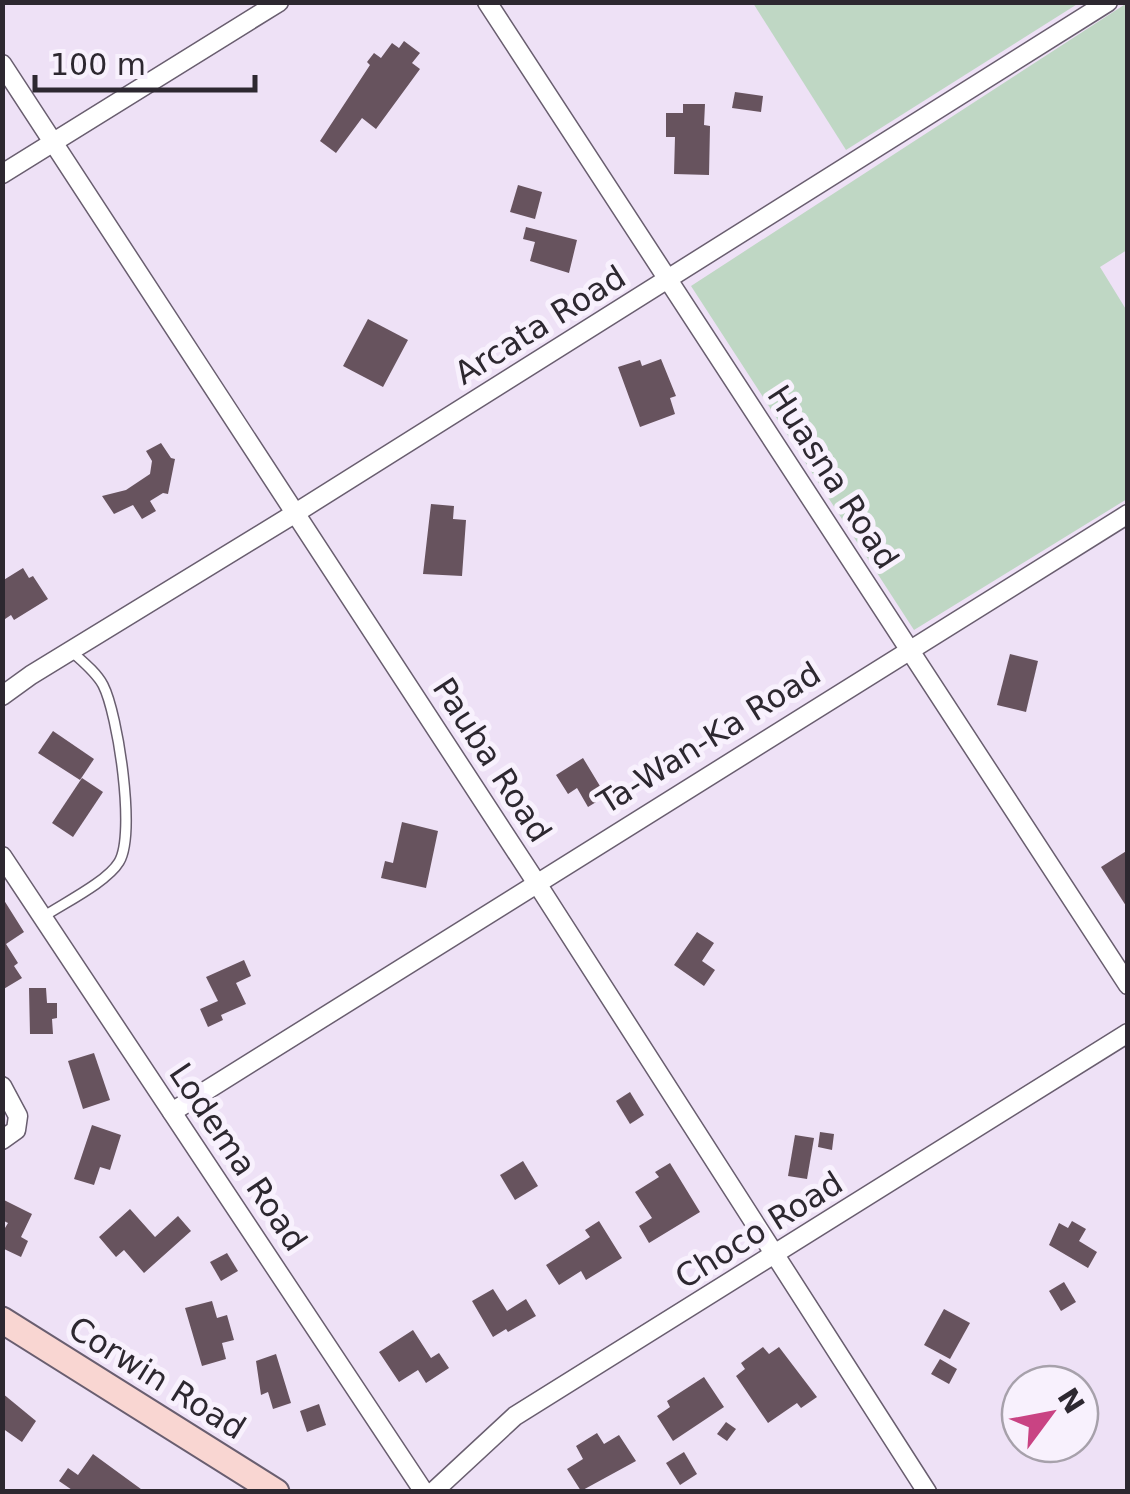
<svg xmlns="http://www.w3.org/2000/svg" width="1130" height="1494" font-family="'DejaVu Sans',sans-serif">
<rect width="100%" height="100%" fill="#eee1f6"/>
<g fill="#bfd7c4">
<polygon points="753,3 1079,3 846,150"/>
<polygon points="1127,3 1127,250 1100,267 1127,311 1127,499 914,630 691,286"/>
</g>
<g fill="#67535e">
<polygon points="404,41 420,53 412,63 420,69 376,129 362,118 336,153 320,141 370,65 367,62 374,53 381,58 392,43 399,48"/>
<polygon points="735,92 763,96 761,112 732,108"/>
<polygon points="683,104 705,104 704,125 710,126 709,175 674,174 675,137 666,137 666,113 683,113"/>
<polygon points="518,185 542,192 535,219 510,212"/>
<polygon points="526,227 577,240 569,273 530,261 535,242 523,239"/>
<polygon points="368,319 408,340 383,387 343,366"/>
<polygon points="661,359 676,396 670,398 675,414 640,427 618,367 640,360 642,366"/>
<polygon points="161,443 171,458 175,459 168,494 163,493 150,501 156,511 142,519 133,505 114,514 102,496 126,490 150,474 152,461 146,451"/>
<polygon points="431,504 454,506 453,519 466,520 462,576 423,574"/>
<polygon points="23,568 29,578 33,576 48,599 14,620 11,615 2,621 2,581"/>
<polygon points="1010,654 1038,661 1026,712 997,705"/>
<polygon points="53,731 94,759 80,780 38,753"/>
<polygon points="583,758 606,796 588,807 577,788 568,794 556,775"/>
<polygon points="82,778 103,792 73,837 52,823"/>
<polygon points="402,822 438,831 426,888 381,878 385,861 393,863"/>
<polygon points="1128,850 1128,909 1101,867"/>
<polygon points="2,897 24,932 6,944 18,963 14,966 22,978 2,990"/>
<polygon points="697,932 714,943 702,961 715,970 704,986 674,965"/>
<polygon points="244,960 251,976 236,983 246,1004 221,1015 223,1020 208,1027 200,1009 218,1001 206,977"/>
<polygon points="29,988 46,988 47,1003 57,1003 57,1018 52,1019 53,1034 30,1034"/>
<polygon points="94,1053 110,1100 83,1109 68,1061"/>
<polygon points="630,1092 644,1115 630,1124 616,1101"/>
<polygon points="92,1125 121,1135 110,1170 100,1167 94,1185 74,1179"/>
<polygon points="820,1132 834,1134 832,1150 818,1147"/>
<polygon points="795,1135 814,1138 807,1179 788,1176"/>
<polygon points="523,1161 538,1186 515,1200 500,1175"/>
<polygon points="670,1163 700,1212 649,1243 639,1226 652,1218 635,1192 659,1177 655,1172"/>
<polygon points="2,1199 32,1214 21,1237 28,1241 21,1257 2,1248 2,1233 8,1223 2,1220"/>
<polygon points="130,1209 155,1237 178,1216 191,1231 144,1273 124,1250 116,1257 99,1237"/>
<polygon points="599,1221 622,1258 586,1280 581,1271 559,1285 546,1265 590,1237 585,1230"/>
<polygon points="1072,1221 1086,1229 1079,1241 1097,1252 1088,1268 1049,1245 1059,1223 1068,1228"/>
<polygon points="227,1253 238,1271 221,1281 210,1262"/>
<polygon points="1064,1282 1076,1302 1061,1311 1049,1291"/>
<polygon points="493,1289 507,1311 526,1299 536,1316 508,1332 506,1329 493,1337 472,1301"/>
<polygon points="212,1301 217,1318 227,1315 234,1340 222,1343 226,1359 202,1366 185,1308"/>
<polygon points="944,1309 970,1323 950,1359 924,1345"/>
<polygon points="413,1330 431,1358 439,1353 449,1368 426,1383 418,1370 399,1382 379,1352"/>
<polygon points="763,1347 769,1354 779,1347 817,1397 801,1408 797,1403 768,1423 736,1376 745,1369 741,1363"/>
<polygon points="276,1354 291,1403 273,1409 268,1392 261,1395 256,1361"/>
<polygon points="940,1359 957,1369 949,1384 931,1374"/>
<polygon points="704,1377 724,1407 673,1441 657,1416 670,1407 667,1401"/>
<polygon points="2,1393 36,1421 22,1442 2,1428"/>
<polygon points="319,1404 326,1425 307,1432 300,1411"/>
<polygon points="726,1422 736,1429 727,1441 717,1434"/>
<polygon points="597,1433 604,1444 619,1435 636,1461 581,1491 567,1469 583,1459 576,1446"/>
<polygon points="684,1452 697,1474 680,1485 666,1463"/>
<polygon points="93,1454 145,1492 75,1492 59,1481 68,1468 78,1475"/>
</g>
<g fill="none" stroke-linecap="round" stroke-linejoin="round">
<g stroke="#695e6f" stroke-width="12">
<path id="lane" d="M43,917C64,903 107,882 119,862C136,834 118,714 103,685C96,672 82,661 71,651"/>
</g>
<g stroke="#695e6f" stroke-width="21">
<g id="street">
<polyline points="487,2 1128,985"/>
<polyline points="2,64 536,882 927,1492"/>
<polyline points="2,174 279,2"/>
<polyline points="2,696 31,675 294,514 1108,2"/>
<polyline points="2,856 424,1492"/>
<polyline points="2,1086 18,1116 16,1130 2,1140"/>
<polyline points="172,1112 1128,514"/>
<polyline points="433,1492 515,1416 1128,1033"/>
</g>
</g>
<g stroke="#695e6f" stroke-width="29">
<polyline id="secondary" points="2,1320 276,1492"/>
</g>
<use href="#lane" stroke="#fff" stroke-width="9"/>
<use href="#street" stroke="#fff" stroke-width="18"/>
<use href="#secondary" stroke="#f9d6d2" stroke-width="25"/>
</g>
<g text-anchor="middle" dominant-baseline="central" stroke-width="10" stroke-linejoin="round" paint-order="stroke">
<g font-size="32" fill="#2d2830" stroke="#f8f1fd">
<text transform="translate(540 325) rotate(-32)">Arcata Road</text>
<text transform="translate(833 477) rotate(57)">Huasna Road</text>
<text transform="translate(709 738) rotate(-32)">Ta-Wan-Ka Road</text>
<text transform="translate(492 760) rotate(57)">Pauba Road</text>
<text transform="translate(238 1157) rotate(56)">Lodema Road</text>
<text transform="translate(759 1230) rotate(-32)">Choco Road</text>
<text transform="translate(157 1378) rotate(32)">Corwin Road</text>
</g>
</g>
<rect width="1130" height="1494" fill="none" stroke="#2d2830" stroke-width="10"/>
<g transform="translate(1050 1414) rotate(58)"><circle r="48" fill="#f8f1fd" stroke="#a7a1ab" stroke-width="2.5"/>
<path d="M0-8L18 38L0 25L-18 38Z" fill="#c94383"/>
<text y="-15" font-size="28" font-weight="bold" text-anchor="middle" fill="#2d2830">N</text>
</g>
<path d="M35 75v15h220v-15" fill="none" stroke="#2d2830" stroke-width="5"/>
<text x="50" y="75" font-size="30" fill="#2d2830" stroke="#f8f1fd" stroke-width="8" paint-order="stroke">100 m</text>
</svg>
